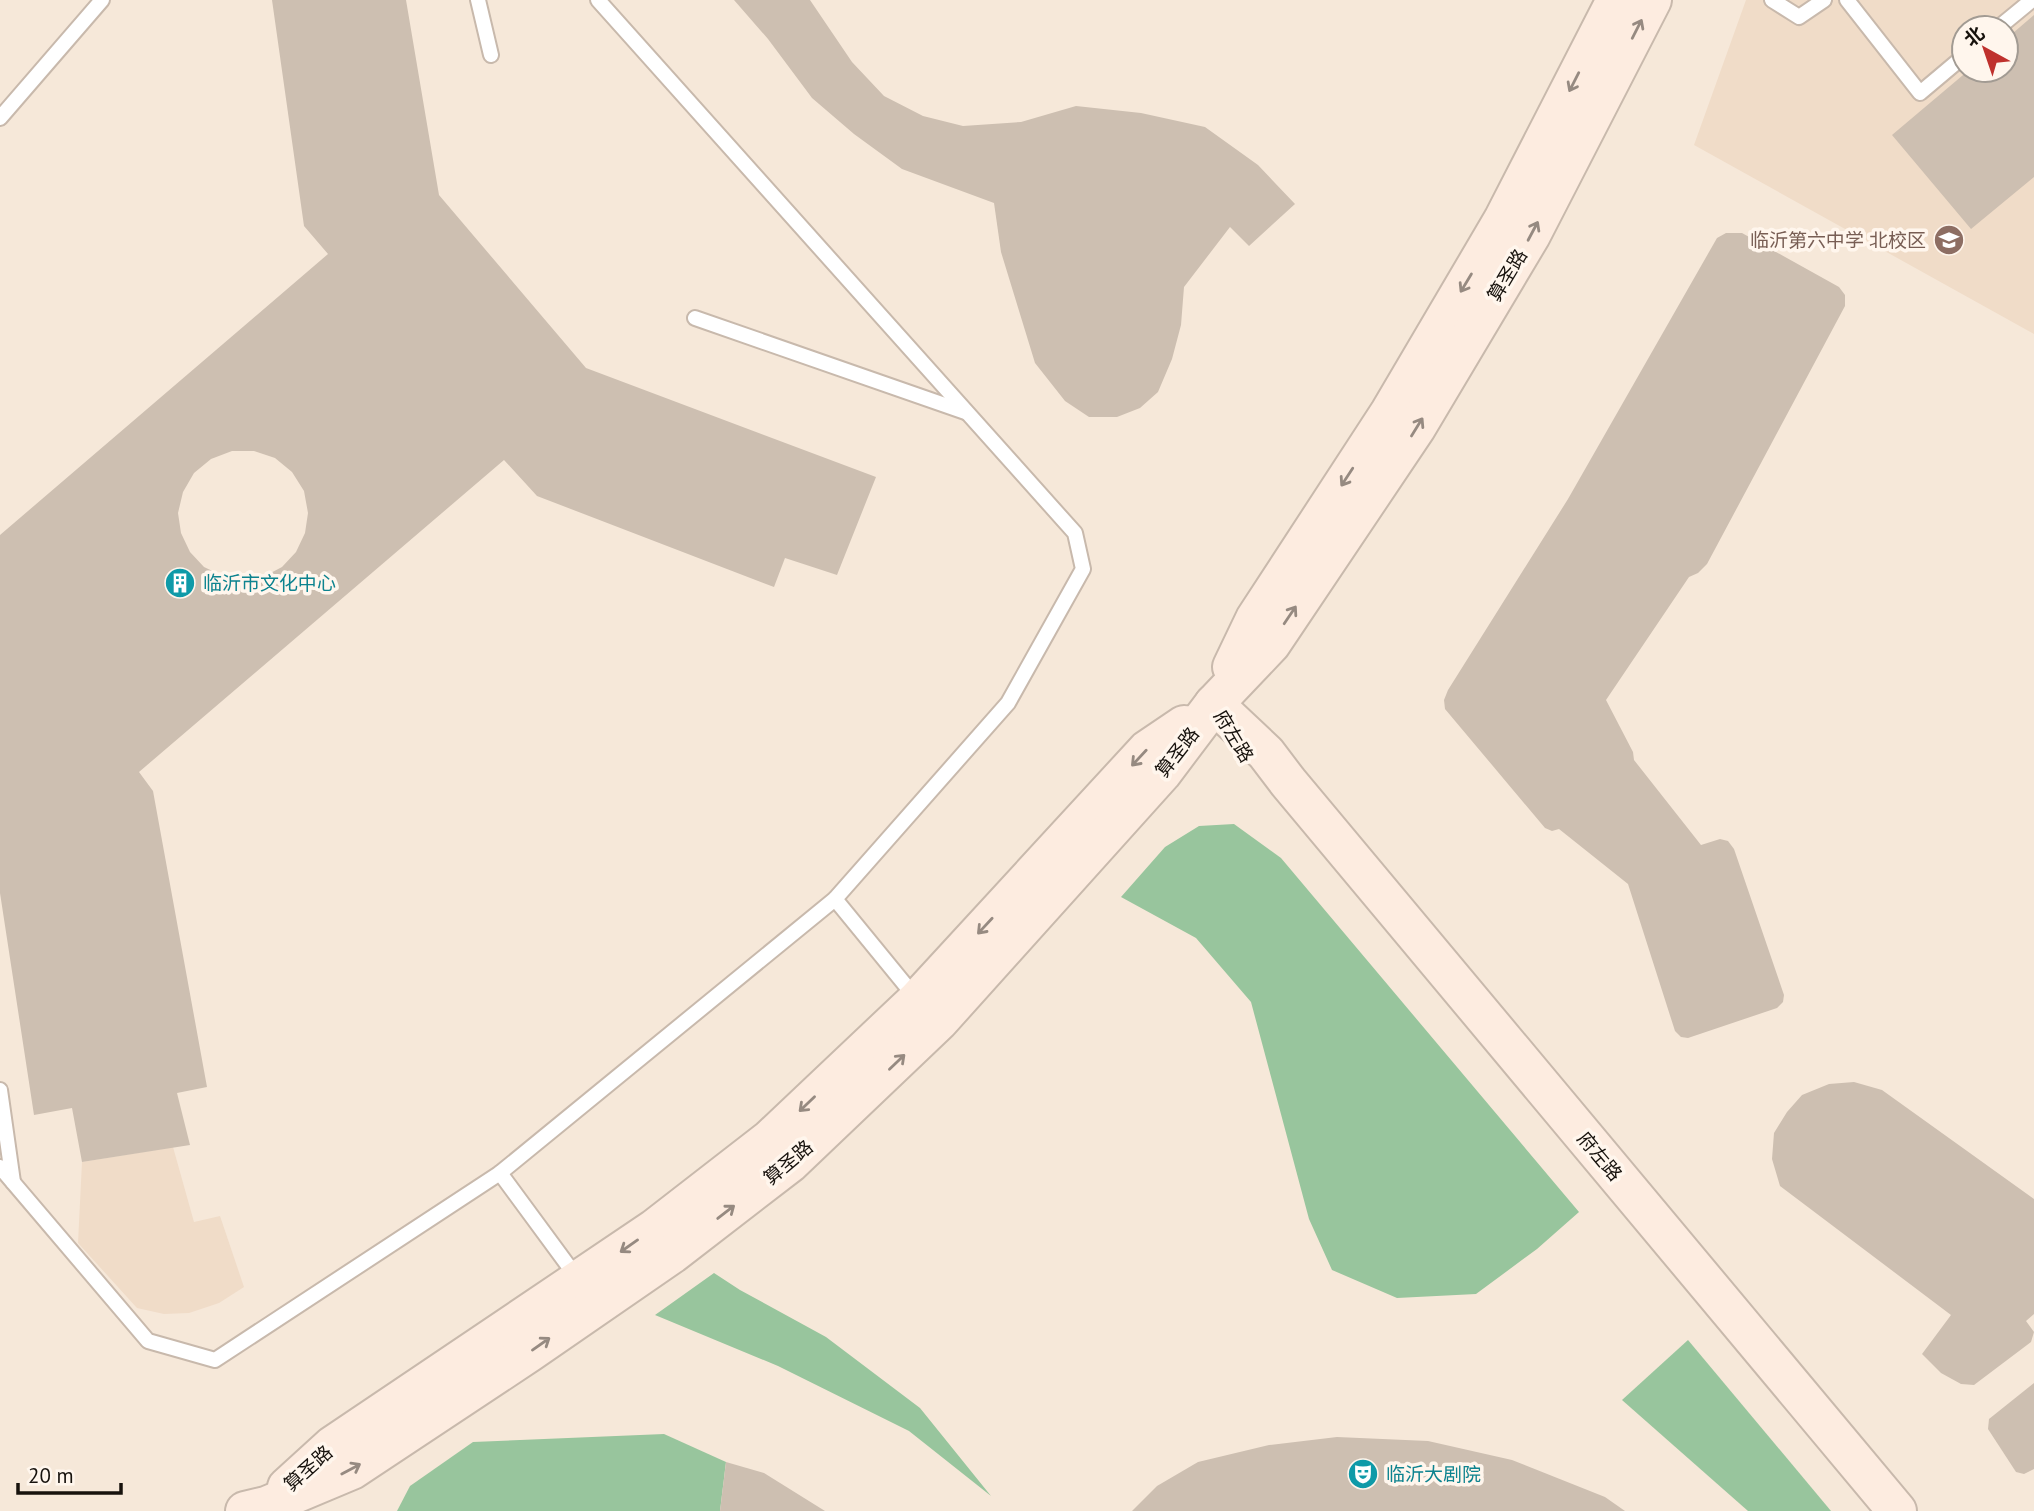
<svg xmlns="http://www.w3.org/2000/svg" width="2034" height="1511" font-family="'PT Sans','Noto Sans SC',sans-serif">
<rect width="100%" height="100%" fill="#f6e8d9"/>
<g fill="#f0dcc8" fill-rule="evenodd">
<path d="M1746,0H2034V334L1694,145ZM1964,28H2006V70H1964Z"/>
<polygon points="173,1147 194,1222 220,1216 244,1287 219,1303 189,1313 164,1314 137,1308 78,1243 82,1162"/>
</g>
<g fill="#98c59d">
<polygon points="1234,824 1281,858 1579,1212 1537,1249 1476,1294 1397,1298 1332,1270 1309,1219 1251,1002 1196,938 1121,897 1165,847 1199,826"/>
<polygon points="714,1273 740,1290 826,1337 920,1408 991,1496 909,1431 778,1366 655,1315"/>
<polygon points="1688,1340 1831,1511 1748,1511 1622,1400"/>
<polygon points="664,1434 726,1462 720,1511 397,1511 410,1486 473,1442"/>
</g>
<g fill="#cdbfb1" fill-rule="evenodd">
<path d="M272,0H406L439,195L586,368L876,477L837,575L785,558L774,587L537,496L504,460L139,772L153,791L207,1087L177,1093L190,1145L82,1162L72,1108L34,1115L0,893V535L328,254L304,226ZM232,451H254L275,458L292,472L304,491L308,513L305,533L296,552L282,567L263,577L243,580L223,576L204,567L190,552L181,533L178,513L183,492L194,473L211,459Z"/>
<polygon points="734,0 810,0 852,62 884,96 923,116 963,126 1021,122 1076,106 1141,113 1205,127 1258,165 1295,204 1249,246 1230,227 1184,287 1181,325 1172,359 1158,392 1140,408 1117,417 1089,417 1065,401 1035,363 1001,252 994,203 902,169 854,134 812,98 768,39"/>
<polygon points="2034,15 2034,177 1971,229 1892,135 1969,70 2006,70 2006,39"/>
<polygon points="1726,233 1742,233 1839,287 1845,295 1845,306 1707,564 1698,573 1689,577 1606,700 1633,752 1634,760 1701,845 1720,839 1728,841 1734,849 1784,995 1783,1002 1777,1008 1688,1038 1681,1037 1675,1031 1628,884 1559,829 1552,831 1545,828 1445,709 1444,700 1448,690 1568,499 1717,238"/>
<polygon points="1854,1082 1882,1090 2034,1199 2034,1314 2026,1321 2034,1332 2031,1342 1974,1385 1961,1384 1941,1373 1922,1354 1951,1315 1780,1186 1772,1159 1774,1133 1787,1112 1802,1095 1829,1084"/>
<polygon points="2034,1383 2034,1469 2024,1474 2016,1472 1988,1429 1989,1419"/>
<polygon points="1337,1437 1428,1441 1512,1460 1605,1497 1625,1511 1132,1511 1157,1486 1198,1462 1269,1445"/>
<polygon points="726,1462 764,1473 825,1511 720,1511"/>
</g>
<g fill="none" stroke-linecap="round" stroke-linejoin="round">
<g stroke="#c8b9ac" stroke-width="18">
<g id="lane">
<polyline points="478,0 491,55"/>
<polyline points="1772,0 1799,17 1824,0"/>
<polyline points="1847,0 1920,93 1964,56"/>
<polyline points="1998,28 2032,0"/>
<polyline points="0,118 102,0"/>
<polyline points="695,318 965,412"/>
<polyline points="835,899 916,998"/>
<polyline points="0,1090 13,1182"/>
<polyline points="0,1167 148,1341 215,1360 500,1173 835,899 1008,703 1083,569 1075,533 598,0"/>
<polyline points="500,1173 578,1279"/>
</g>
</g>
<g stroke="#c8b9ac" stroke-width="42">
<g id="secondary">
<polyline points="1232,667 1255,619 1390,412 1503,220 1616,0"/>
<polyline points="1214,704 1266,753 1288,782 1897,1511"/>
<polyline points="287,1487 332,1446 654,1229 770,1139 917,1000 1147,750 1184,725"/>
<polyline points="245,1511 266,1506 352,1470 530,1352 672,1254 790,1163 939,1021 1162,773 1214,704 1271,644 1416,428 1531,235 1652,0"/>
</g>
</g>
<use href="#lane" stroke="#fff" stroke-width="14"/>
<use href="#secondary" stroke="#fdece0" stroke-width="38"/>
</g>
<defs><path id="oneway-shaft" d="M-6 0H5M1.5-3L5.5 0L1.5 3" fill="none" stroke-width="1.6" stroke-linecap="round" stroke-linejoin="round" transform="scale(1.75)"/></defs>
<g stroke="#968a81">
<use href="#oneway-shaft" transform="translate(1637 29) rotate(-63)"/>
<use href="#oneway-shaft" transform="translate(1574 82) rotate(117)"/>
<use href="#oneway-shaft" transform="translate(1533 231) rotate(-62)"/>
<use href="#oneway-shaft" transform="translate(1466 283) rotate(121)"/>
<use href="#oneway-shaft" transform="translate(1417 427) rotate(-58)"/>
<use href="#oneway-shaft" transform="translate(1347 477) rotate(123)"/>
<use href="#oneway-shaft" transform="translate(1290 615) rotate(-56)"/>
<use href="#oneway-shaft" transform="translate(1139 758) rotate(133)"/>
<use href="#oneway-shaft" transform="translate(985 926) rotate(133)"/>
<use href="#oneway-shaft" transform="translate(897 1062) rotate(-44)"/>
<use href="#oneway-shaft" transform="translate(807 1104) rotate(136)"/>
<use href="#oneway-shaft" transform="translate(726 1212) rotate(-38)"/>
<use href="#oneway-shaft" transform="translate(629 1246) rotate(145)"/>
<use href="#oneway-shaft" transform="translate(541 1344) rotate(-35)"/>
<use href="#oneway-shaft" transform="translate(351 1469) rotate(-28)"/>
</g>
<defs>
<g id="school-disc" transform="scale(1.575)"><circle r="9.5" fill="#8d6e63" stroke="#fff6ed"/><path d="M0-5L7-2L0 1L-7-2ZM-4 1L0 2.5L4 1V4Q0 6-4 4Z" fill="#fff"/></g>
<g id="building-disc" transform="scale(1.575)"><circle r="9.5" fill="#0f9aa8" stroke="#fff6ed"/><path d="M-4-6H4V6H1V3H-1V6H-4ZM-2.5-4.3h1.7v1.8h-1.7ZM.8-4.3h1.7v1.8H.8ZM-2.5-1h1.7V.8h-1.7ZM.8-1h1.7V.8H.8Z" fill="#fff"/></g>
<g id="theatre-disc" transform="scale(1.575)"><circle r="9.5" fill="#0f9aa8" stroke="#fff6ed"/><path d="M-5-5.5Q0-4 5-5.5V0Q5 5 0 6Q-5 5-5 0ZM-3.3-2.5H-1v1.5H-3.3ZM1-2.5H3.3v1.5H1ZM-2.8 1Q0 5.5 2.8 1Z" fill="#fff"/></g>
</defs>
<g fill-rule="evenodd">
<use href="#school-disc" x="1949" y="240"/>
<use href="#building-disc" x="180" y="583"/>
<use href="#theatre-disc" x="1363" y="1474"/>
</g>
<g text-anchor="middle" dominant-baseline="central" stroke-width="7" stroke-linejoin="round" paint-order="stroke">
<g font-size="19" fill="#785e54" stroke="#fff6ed" text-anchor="end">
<text x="1926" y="240">临沂第六中学 北校区</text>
</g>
<g font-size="19" fill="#17120d" stroke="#fff6ed">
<text transform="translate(1507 275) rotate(-59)">算圣路</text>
<text transform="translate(1234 736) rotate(59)">府左路</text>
<text transform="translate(1177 752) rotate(-52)">算圣路</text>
<text transform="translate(1600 1156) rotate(50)">府左路</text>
<text transform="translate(788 1162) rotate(-40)">算圣路</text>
<text transform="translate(308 1468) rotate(-42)">算圣路</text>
</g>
<g font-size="19" fill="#0d838f" stroke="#fff6ed" text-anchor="start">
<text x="203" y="583">临沂市文化中心</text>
<text x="1386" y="1474">临沂大剧院</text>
</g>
</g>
<g transform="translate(1985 49) rotate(320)"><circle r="33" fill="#fff6ed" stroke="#a29b93" stroke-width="2"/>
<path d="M0-5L12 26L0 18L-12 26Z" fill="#bf312d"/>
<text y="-10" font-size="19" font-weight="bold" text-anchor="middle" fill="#17120d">北</text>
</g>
<path d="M18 1483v10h103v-10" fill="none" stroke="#17120d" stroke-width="3.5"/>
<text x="28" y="1483" font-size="21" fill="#17120d" stroke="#fff6ed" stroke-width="5" paint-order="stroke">20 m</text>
</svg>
